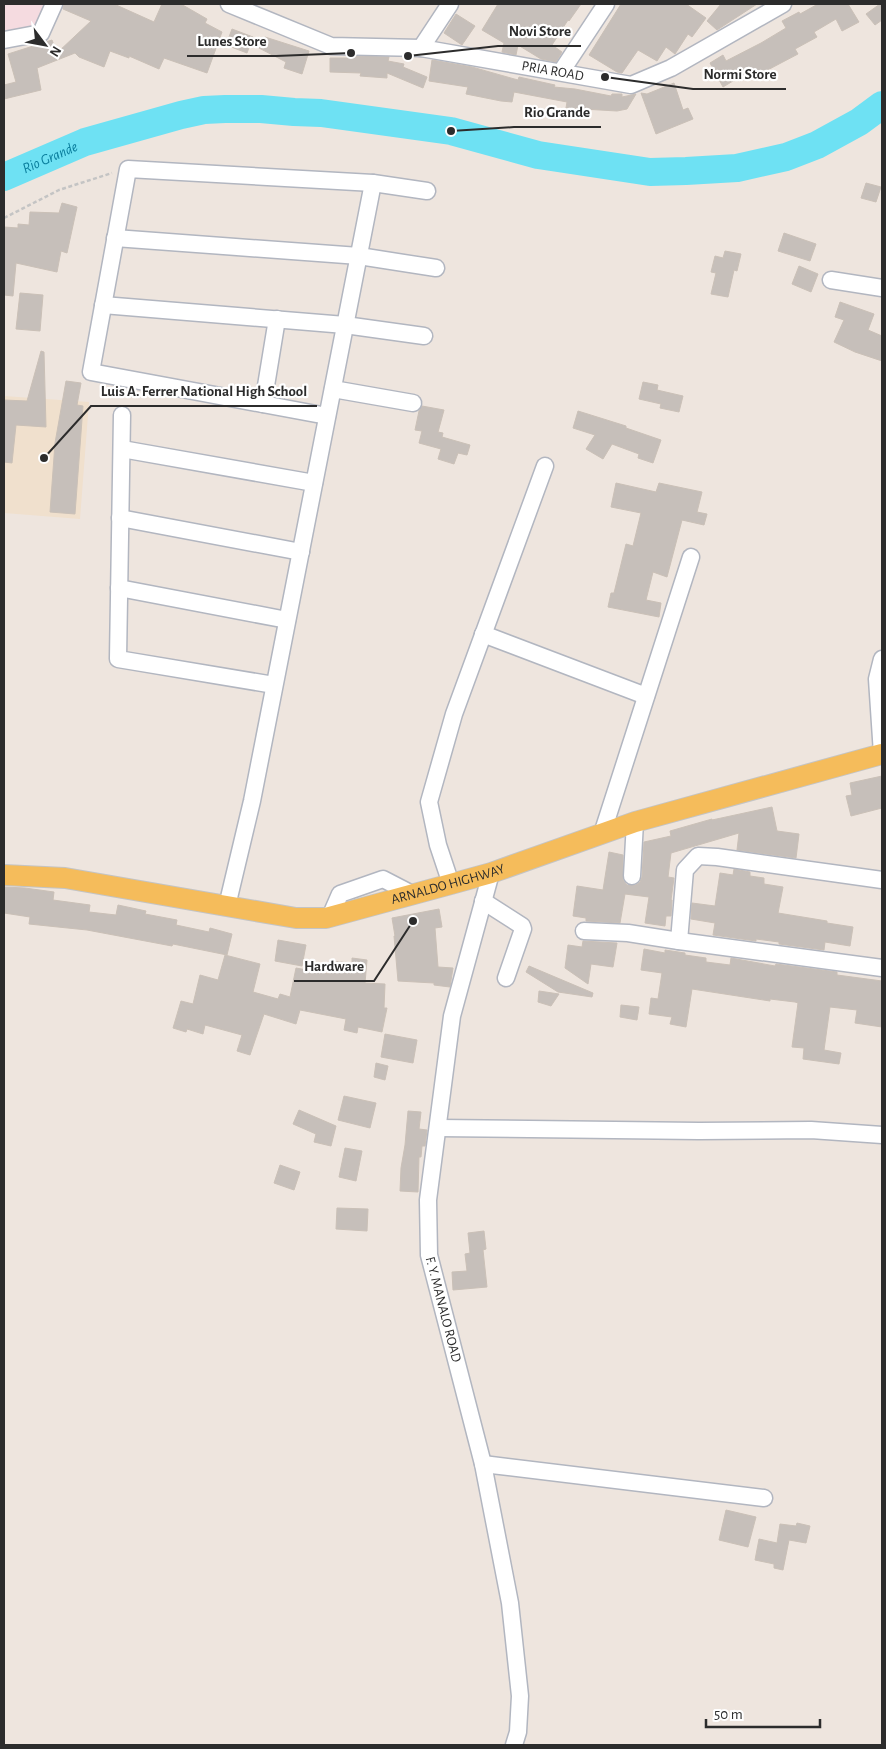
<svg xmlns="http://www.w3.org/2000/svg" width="886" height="1749" font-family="'Alegreya Sans',sans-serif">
<rect width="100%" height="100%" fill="#eee5de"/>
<polygon fill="#f0e0cd" points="4,396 89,402 80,519 4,513"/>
<polygon fill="#f5dbe0" points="4,4 47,4 36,29 4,34"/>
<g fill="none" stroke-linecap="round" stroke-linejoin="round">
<path stroke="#6ee1f3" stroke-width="28" id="s1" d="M4,177L85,142L181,115L204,110L225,109H261L294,112L321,113L451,131L538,155L650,172L686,171L737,168L786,157L817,145L859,122L882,105"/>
</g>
<g fill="#c6bfba" stroke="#cac0b7">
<polygon points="64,4 114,4 154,22 162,4 181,4 207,19 205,23 222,32 207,73 164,58 159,69 129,56 129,58 110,51 104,67 79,57 75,53 37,68 41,90 4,99 4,85 16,82 8,54 52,40 57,53 91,21 63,9"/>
<polygon points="498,4 581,4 569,21 568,20 552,45 562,52 556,62 541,59 518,45 516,55 502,52 504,43 482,30"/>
<polygon points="621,4 686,4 706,18 692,37 688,34 675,54 666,47 657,61 638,50 622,73 617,72 589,55"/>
<polygon points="721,4 757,4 717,30 707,21"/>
<polygon points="818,4 848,4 859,22 842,31 836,19 814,32 817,37 795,49 798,54 760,74 758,72 740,81 738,78 723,87 710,63 723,55 726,61 761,43 786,28 782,21 799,12 800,14"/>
<polygon points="880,4 882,4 882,20 875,25 866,14"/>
<polygon points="456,14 475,26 462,45 444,33"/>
<polygon points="232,29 253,37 247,53 226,45"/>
<polygon points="265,37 309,51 302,74 284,68 286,62 259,48"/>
<polygon points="348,56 389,57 388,61 404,64 403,67 427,77 423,88 387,73 387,78 360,76 361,73 330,72 330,58 348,58"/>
<polygon points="432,60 472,67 518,80 519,77 555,85 554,87 575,89 611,96 612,94 622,94 622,97 636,94 627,109 617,111 566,108 567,102 514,92 512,102 501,101 466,94 468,87 429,81"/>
<polygon points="674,83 683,110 688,108 693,119 656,134 641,93 647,94"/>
<polygon points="866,183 881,187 876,202 861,198"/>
<polygon points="62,203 77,207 67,253 61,251 57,272 16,263 13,296 4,295 4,227 18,228 18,224 29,225 30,212 59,213"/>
<polygon points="784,233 816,244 810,261 778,251"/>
<polygon points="725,251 741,254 737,271 734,270 728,297 711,294 716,273 711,272 715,256 723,258"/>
<polygon points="799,266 818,274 811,292 792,284"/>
<polygon points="20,293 43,295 40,331 16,329"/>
<polygon points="840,302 874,314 868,330 882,336 882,361 855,352 834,342 844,320 835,317"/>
<polygon points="41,351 44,352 46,427 16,425 12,463 4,462 4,400 27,401"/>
<polygon points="66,381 81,383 77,405 83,406 75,514 50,512 55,443"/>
<polygon points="643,382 658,385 657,390 683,396 679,412 660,408 661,404 639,399"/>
<polygon points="422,406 444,410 438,432 443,433 442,437 470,445 467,455 458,453 454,464 438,459 441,449 419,443 422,431 415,430 419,411"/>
<polygon points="578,411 626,426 626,428 661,440 653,463 638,458 639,454 612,444 603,459 586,449 595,435 573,428"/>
<polygon points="616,483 656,492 659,483 702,492 697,512 707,514 704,525 682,520 667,577 653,572 646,600 661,603 659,617 608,607 611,593 614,593 626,544 633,546 641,513 611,507"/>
<polygon points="882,776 882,808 851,816 846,796 852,795 850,783"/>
<polygon points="772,807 777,831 799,834 796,858 737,850 739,833 671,853 668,877 674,878 671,900 672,900 671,916 666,916 665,926 645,923 649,897 625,894 620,923 586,921 586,918 573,916 577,886 603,890 609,852 623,855 623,880 627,885 636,885 640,882 642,877 644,842 671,836 670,831 712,819 712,820"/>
<polygon points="734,869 750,872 750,876 764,878 764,884 783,887 778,913 827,921 827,923 853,927 850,946 825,942 824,950 779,944 779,942 756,939 756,941 713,935 715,923 691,919 692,903 715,906 720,873 733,875"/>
<polygon points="4,887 25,888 54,892 53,900 90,905 89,912 116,915 118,905 146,911 145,914 177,920 176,925 209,932 210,928 232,934 227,955 173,944 172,946 87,930 29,924 30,917 4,913"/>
<polygon points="439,909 442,927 435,928 438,967 453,968 450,987 434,985 434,983 398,981 394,936 395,936 392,918"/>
<polygon points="278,940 306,945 302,966 275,961"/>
<polygon points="583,941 617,943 613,967 591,964 588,984 565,968 568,945 582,947"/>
<polygon points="644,949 665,953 665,950 685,953 685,955 706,958 706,962 730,965 731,958 775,966 776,964 837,972 837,975 882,981 882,1027 855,1023 857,1010 830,1007 824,1050 841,1053 839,1064 803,1059 804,1048 792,1047 798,1003 795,1002 770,999 770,1001 692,989 686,1027 670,1024 672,1017 649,1014 651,998 658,999 662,973 641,970"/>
<polygon points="225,955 260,964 253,992 278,999 280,994 290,997 296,968 329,974 330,961 352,963 352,958 367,960 365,983 385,984 384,1008 387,1008 382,1032 358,1027 357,1033 344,1030 346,1019 300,1010 296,1024 264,1014 250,1055 237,1051 242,1035 205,1025 203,1034 187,1029 186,1032 173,1028 181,1001 193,1004 200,975 218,980"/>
<polygon points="529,966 593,993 592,997 558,992 526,972"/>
<polygon points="539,991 559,994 551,1006 538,1002"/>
<polygon points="621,1005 639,1007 637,1020 620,1017"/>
<polygon points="385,1034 417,1040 413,1063 381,1057"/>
<polygon points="376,1063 388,1066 385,1080 374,1077"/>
<polygon points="344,1096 376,1103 370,1128 338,1120"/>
<polygon points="299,1110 336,1126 331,1146 314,1142 316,1134 293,1124"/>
<polygon points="408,1111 421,1112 419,1129 427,1130 425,1146 422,1146 421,1157 419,1157 418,1192 400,1191 401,1168 405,1145"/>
<polygon points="345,1148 362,1151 356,1181 339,1177"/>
<polygon points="280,1165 300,1172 294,1190 274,1183"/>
<polygon points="337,1208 368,1209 367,1231 336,1229"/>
<polygon points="484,1231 486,1249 483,1250 487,1287 453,1290 452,1272 467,1271 465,1254 470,1253 468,1233"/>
<polygon points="726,1510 756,1517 748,1547 719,1540"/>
<polygon points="797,1523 810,1526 806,1543 789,1540 783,1570 774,1568 774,1564 755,1560 759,1539 777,1543 780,1524 796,1526"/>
</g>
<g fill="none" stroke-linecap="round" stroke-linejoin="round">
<g stroke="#b2b6c0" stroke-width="19">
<g id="minor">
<path id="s2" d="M229,4L331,46L421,48L631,85L671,68L783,4"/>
<polyline points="4,40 41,33 54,4"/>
<polyline points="421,48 450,4"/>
<polyline points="561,72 606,4"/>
<polyline points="115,238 359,256 436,268"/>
<polyline points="831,280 882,288"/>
<polyline points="103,305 345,325 424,336"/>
<polyline points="333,389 413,403"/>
<polyline points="263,404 277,319"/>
<polyline points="122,415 118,659 274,685"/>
<polyline points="327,416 91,372 128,169 373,183 427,191"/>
<polyline points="122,449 314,483"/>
<polyline points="120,518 301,552"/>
<polyline points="119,588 287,620"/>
<polyline points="483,634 646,696"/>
<polyline points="882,754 877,679 882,659"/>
<polyline points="602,834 691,557"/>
<path id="s3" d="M491,873L452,1016L428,1200L429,1255L483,1464L510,1603L520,1696L518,1732L514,1745"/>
<polyline points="632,876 635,822"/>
<polyline points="451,884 438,845 429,802 454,714 545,466"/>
<polyline points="483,901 522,926 523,929 506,978"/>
<polyline points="227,906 252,801 373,183"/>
<polyline points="330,917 340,894 383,879 412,894"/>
<polyline points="584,931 628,933 679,941 882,968"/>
<polyline points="679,941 685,870 698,856 717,857 882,880"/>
<polyline points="438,1128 699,1131 811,1130 882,1135"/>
<polyline points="483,1464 764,1498"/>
</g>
</g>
<g stroke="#c4c4c4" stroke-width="22">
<g id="major">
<path id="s4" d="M4,875L65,878L296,918H326L451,884L491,873L635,822L882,754"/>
</g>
</g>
<polyline stroke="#c4c4c4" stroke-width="2.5" stroke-dasharray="4 2.5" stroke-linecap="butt" points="4,218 59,190 112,173"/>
<use href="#minor" stroke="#fff" stroke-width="16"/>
<use href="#major" stroke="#f5bc5b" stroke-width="20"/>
</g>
<g text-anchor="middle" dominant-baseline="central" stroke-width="4.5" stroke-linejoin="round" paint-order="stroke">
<g font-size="14" fill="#2c2c2c" stroke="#fff">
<text stroke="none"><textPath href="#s2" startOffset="334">PRIA ROAD</textPath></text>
<text stroke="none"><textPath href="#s4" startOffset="452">ARNALDO HIGHWAY</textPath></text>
<text stroke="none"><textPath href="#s3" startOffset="445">F. Y. MANALO ROAD</textPath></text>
</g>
<g font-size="15" font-style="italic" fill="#097d9c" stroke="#fff">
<text stroke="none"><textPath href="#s1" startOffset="50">Rio Grande</textPath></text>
</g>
</g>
<path fill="none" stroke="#2c2c2c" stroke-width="2" d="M408 56L498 46H581M351 53L276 56H187M605 77L693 89H786M451 131L514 127H601M44 458L91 406H317M413 921L374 981H294"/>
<g fill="#2c2c2c" stroke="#fff" stroke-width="2">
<circle cx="408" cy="56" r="5"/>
<circle cx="351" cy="53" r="5"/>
<circle cx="605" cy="77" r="5"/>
<circle cx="451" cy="131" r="5"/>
<circle cx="44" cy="458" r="5"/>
<circle cx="413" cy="921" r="5"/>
</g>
<g font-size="15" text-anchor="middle" font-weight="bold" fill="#2c2c2c" stroke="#fff" stroke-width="4.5" stroke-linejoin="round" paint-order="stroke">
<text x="540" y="36">Novi Store</text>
<text x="232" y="46">Lunes Store</text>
<text x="740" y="79">Normi Store</text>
<text x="557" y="117">Rio Grande</text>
<text x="204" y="396">Luis A. Ferrer National High School</text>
<text x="334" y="971">Hardware</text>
</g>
<rect width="886" height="1749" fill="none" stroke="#2c2c2c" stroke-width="10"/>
<g transform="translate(45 45) rotate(122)" stroke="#ffffff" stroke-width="4" paint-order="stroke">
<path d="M0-4L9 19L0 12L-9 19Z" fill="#2c2c2c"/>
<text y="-8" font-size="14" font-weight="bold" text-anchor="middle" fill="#2c2c2c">N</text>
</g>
<path d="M706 1719v8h114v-8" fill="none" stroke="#2c2c2c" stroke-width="2.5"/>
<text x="714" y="1719" font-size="15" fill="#2c2c2c" stroke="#ffffff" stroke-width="4" paint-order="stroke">50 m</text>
</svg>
